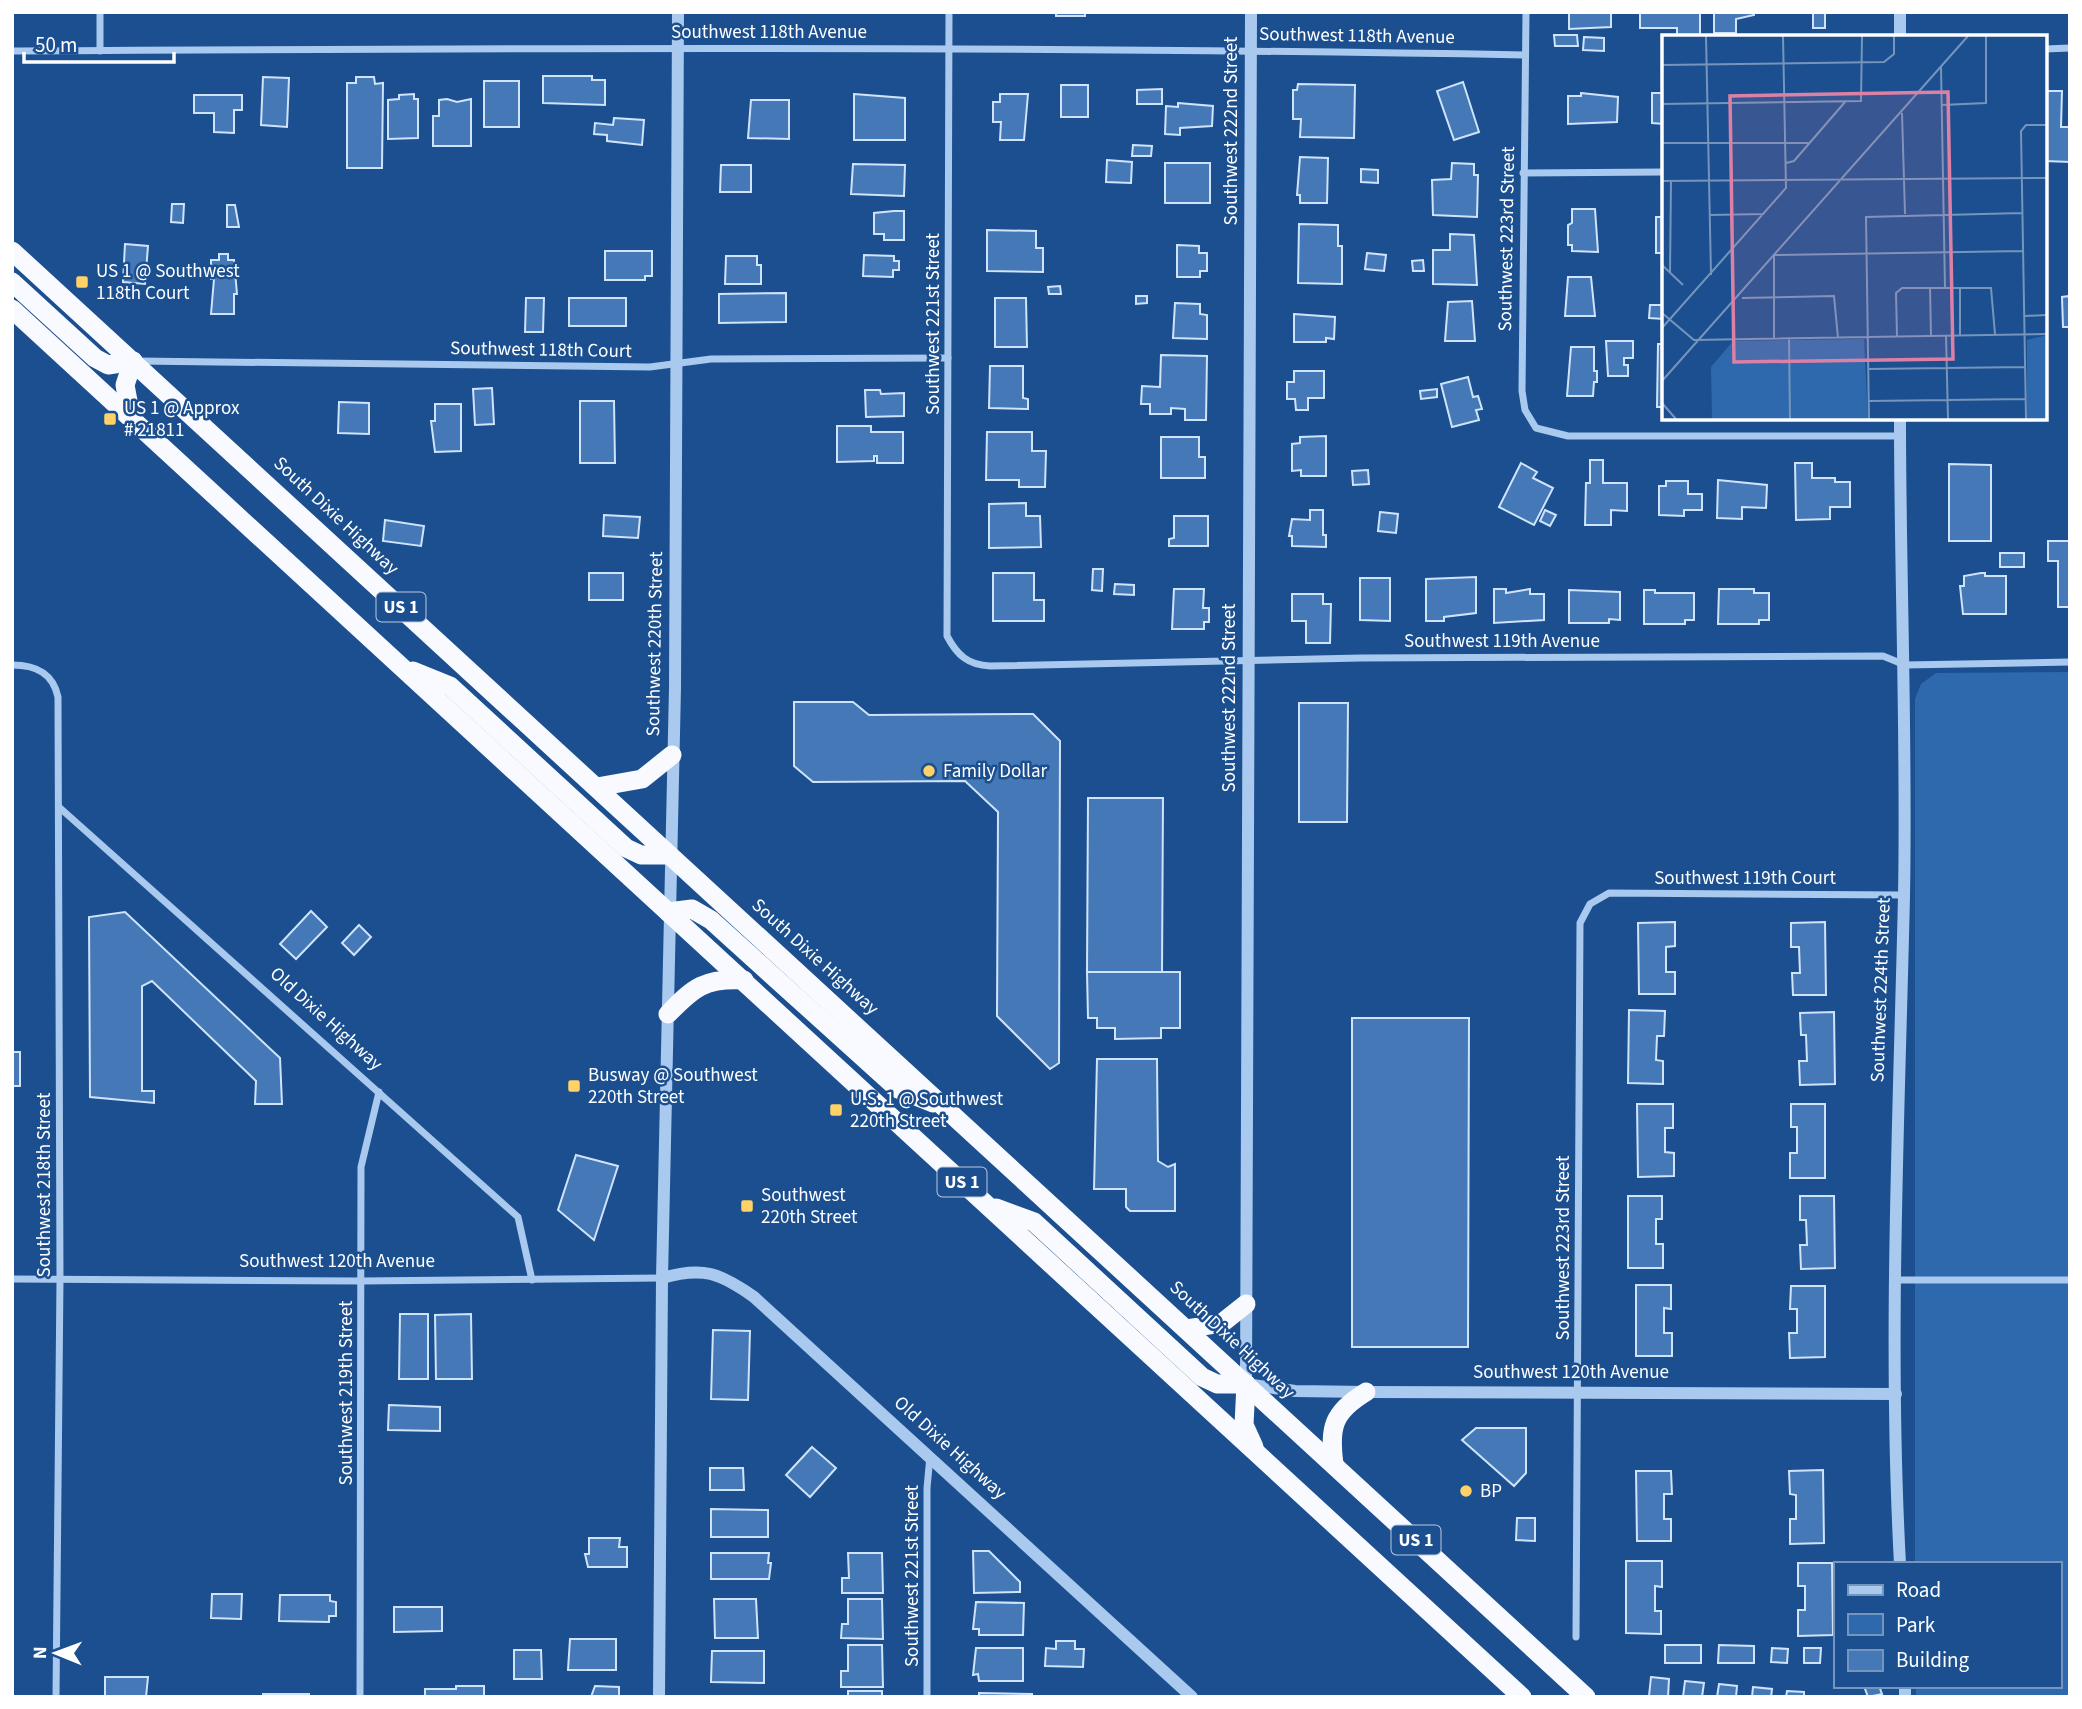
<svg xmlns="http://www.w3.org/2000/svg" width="2082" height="1709" font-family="'Source Sans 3',sans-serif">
<rect width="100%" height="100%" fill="#1b4f8f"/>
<polygon fill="#2e69ad" points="2070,672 2070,1697 1916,1697 1916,1686 2059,1686 2059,1564 1915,1564 1915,699 1921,684 1936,673"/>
<g fill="#4478b7" stroke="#cfe3fa" stroke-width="2">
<rect x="1056" y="12" width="29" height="4"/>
<polygon points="1569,12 1611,12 1611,27 1569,29"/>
<polygon points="1640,12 1700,12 1700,37 1677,37 1677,28 1640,28"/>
<polygon points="1714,12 1754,12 1754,15 1736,19 1736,33 1714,33"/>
<rect x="1813" y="12" width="12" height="16"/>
<polygon points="1554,35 1577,35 1578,46 1555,46"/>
<polygon points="1584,37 1604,38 1604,51 1583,50"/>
<polygon points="543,76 592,76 592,80 605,80 605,105 543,103"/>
<polygon points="263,77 289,78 287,127 261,125"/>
<polygon points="356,77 374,77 375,84 383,83 382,168 347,168 347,83 356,83"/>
<rect x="484" y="81" width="35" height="46"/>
<polygon points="1463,82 1479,132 1454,140 1437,91"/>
<polygon points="1298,84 1355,85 1354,138 1300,137 1301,119 1293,119 1293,90 1297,90"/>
<rect x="1061" y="85" width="27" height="32"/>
<polygon points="1162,89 1162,104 1137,104 1137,90"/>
<polygon points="2045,91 2062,91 2061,127 2070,127 2070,162 2045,161"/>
<polygon points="1581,93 1618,97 1617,122 1568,124 1568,96 1581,96"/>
<polygon points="1652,93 1664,93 1664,124 1652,123"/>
<polygon points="414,94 414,99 418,99 418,138 388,139 388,100 399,99 399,95"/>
<polygon points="854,94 905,98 905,140 854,140"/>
<polygon points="1000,94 1028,94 1024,140 1000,140 1001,122 993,122 993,102 1000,102"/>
<polygon points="194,95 242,95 242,110 234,110 234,133 214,132 214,113 194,113"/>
<polygon points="447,99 457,102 471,99 471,146 433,146 433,116 439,116 439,100"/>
<polygon points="751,100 789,100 789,139 748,138"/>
<polygon points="1178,103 1213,106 1212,126 1180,128 1180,135 1165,134 1166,106 1178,107"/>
<polygon points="614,118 644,120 642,145 607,141 607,135 594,134 595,123 613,125"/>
<polygon points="1133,145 1152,146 1151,156 1132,156"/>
<polygon points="1300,157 1328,158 1327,203 1300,203 1300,195 1297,195"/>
<polygon points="1107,160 1132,162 1131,183 1106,182"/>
<rect x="1165" y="163" width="45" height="40"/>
<polygon points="1452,163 1474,164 1474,175 1478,175 1477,217 1433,215 1432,180 1451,179"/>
<polygon points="853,164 905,165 904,196 851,194"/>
<polygon points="721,165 751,165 751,192 720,192"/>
<polygon points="1361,169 1378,170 1378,183 1361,182"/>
<polygon points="172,204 184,204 183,223 171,222"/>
<polygon points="227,205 235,205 239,227 227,227"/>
<polygon points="1572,209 1595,209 1598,252 1572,251 1572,245 1568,245 1568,225 1572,223"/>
<polygon points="894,211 904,211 904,240 884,240 884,234 874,234 874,213"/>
<rect x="1656" y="217" width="8" height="36"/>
<polygon points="1299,224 1338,225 1338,246 1342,246 1342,284 1298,283"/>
<polygon points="987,230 1036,231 1036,248 1043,248 1043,272 987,271"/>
<polygon points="1450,234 1474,235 1477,285 1433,284 1433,250 1450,250"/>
<polygon points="125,244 148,246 145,284 123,282"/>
<polygon points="1177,245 1199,246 1199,253 1207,253 1207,271 1200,271 1200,277 1177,277"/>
<polygon points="605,251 652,251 652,276 645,276 645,280 605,280"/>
<polygon points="1367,253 1386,255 1384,271 1365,269"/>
<polygon points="219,254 228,254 228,260 234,260 237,294 234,294 234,314 211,314 214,279 211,279 211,260 219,260"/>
<polygon points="864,255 894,256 894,261 899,261 899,270 893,270 893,277 863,276"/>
<polygon points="726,256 757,256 757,265 761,265 761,284 725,284"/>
<polygon points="1423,260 1424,271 1413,271 1412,261"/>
<polygon points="1568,277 1591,277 1595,316 1565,316"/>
<polygon points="1060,286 1061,294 1049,294 1048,287"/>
<polygon points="786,293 786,322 719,323 719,294"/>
<polygon points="1136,296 1147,296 1147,303 1136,304"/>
<polygon points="2070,296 2070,327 2063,327 2062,297"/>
<polygon points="526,298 544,298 543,332 525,332"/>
<rect x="569" y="298" width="57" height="28"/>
<polygon points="995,298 1026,298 1027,347 995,347"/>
<polygon points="1472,301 1475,341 1445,341 1448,302"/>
<polygon points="1175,303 1200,304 1200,314 1207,315 1207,339 1173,338"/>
<polygon points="1650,305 1664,305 1664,319 1649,318"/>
<polygon points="1294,314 1335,317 1334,339 1326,338 1326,342 1294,342"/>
<polygon points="1606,341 1633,341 1633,358 1624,358 1624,365 1628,365 1628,376 1608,376"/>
<polygon points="1658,344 1664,344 1664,407 1657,407"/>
<polygon points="1571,347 1594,347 1594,371 1597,371 1597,382 1594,382 1593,396 1567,396"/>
<polygon points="1161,355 1207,356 1206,420 1185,420 1185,409 1171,408 1171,414 1150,414 1150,404 1141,404 1142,386 1160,387"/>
<polygon points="990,366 1023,366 1023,398 1028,399 1028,409 989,408"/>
<polygon points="1294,371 1324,371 1324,398 1308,398 1308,410 1296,410 1295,399 1287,399 1287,382 1294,382"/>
<polygon points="1468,377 1473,397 1478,396 1482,409 1476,410 1479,420 1452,427 1441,384"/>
<polygon points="492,388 494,424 475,425 473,389"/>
<polygon points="1437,389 1437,397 1421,399 1420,391"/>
<polygon points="865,390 880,390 881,394 904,393 904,416 866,417"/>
<polygon points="580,401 614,401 615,463 580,463"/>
<polygon points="339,402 369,403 369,434 338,433"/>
<polygon points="435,404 461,404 461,451 435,452 431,421 435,421"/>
<polygon points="837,426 871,426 871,432 903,432 903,463 877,463 877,456 874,456 874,461 837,462"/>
<polygon points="987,432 1032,432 1032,451 1046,451 1045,487 1019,487 1019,480 986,480"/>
<polygon points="1326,436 1326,476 1301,476 1301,470 1292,471 1292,444 1300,443 1300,437"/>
<polygon points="1161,437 1199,437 1199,457 1205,457 1205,478 1161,478"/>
<polygon points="1590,460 1603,460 1603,483 1627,483 1627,511 1611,510 1611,525 1585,525 1586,483 1590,483"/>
<polygon points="1521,463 1537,472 1533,478 1553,488 1534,525 1499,507"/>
<polygon points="1795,463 1812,463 1812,478 1835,478 1835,482 1850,482 1850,507 1830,507 1830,519 1796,520"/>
<polygon points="1949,464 1991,465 1991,541 1949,541"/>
<polygon points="1368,470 1369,484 1353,485 1352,471"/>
<polygon points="1718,480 1767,485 1766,508 1742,507 1742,519 1717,518"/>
<polygon points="1666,481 1688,481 1688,494 1702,494 1702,510 1684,510 1684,516 1659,515 1659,486 1666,486"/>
<polygon points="1026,503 1026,516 1040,516 1041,547 989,548 989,504"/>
<polygon points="1310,510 1323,510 1323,535 1326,535 1326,547 1292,546 1292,536 1289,536 1292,519 1310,520"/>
<polygon points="1545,510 1556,515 1550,526 1540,521"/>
<polygon points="1380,512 1398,514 1396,533 1378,531"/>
<polygon points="604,515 640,517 638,538 603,536"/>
<polygon points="1174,516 1208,516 1208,546 1169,546 1169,539 1174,538"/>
<polygon points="385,520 424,526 421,546 383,541"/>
<polygon points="2048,541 2070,541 2070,607 2058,607 2058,561 2048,561"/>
<rect x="2000" y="553" width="24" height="14"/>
<polygon points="1093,569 1103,569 1102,591 1092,590"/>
<rect x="589" y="573" width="34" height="27"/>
<polygon points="993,573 1034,573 1034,600 1044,600 1044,621 993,621"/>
<polygon points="1981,573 1985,573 1985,576 2006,576 2006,614 1963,614 1960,586 1964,586 1964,576"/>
<polygon points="1476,577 1476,613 1444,617 1444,621 1426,621 1426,579"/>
<polygon points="1360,578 1390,578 1390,621 1360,620"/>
<polygon points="1115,584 1134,585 1134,595 1114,594"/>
<polygon points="1174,589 1204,589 1203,608 1209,608 1209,622 1204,622 1204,629 1172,629"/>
<polygon points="1494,589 1506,589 1506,593 1530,589 1530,594 1544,594 1544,620 1494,623"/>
<polygon points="1719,589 1754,589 1754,593 1769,593 1769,620 1759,620 1759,624 1718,624"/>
<polygon points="1569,590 1620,592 1620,620 1609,619 1609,623 1569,623"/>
<polygon points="1644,590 1655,590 1655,593 1694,593 1694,620 1685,620 1685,624 1644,624"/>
<polygon points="1292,594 1323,594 1323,604 1331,604 1330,643 1306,643 1306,621 1292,621"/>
<polygon points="794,702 853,702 869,715 1033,714 1060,741 1059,1063 1050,1069 997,1016 998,812 965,781 813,782 794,766"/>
<polygon points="1299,703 1348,703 1347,822 1299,822"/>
<polygon points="1088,798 1163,798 1162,972 1087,972"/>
<polygon points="311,911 327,927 296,959 280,944"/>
<polygon points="125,912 280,1058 282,1104 255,1104 256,1081 152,981 142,986 142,1091 154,1091 154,1103 90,1097 89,917"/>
<polygon points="1675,922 1675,946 1666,947 1666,972 1675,972 1675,994 1639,994 1638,923"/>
<polygon points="1825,922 1826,995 1793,995 1792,973 1800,973 1799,947 1791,947 1791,923"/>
<polygon points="359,925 371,937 354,955 342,943"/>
<polygon points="1087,972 1180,972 1180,1028 1161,1028 1161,1038 1115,1039 1115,1028 1097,1028 1097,1018 1088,1018"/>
<polygon points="1629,1010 1665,1011 1664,1036 1657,1036 1656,1060 1663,1061 1663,1084 1628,1083"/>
<polygon points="1834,1012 1835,1084 1800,1085 1799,1061 1807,1061 1806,1035 1801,1035 1800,1013"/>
<polygon points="1352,1018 1469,1018 1468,1347 1352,1347"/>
<rect x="12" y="1052" width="8" height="34"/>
<polygon points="1097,1059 1157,1059 1158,1161 1168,1167 1175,1164 1175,1211 1130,1211 1126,1207 1126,1189 1094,1189"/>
<polygon points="1637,1104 1673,1104 1673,1128 1665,1128 1665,1152 1674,1153 1674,1176 1638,1177"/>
<polygon points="1791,1104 1825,1104 1825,1178 1790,1178 1790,1153 1797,1153 1797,1127 1791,1127"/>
<polygon points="576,1155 618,1166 594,1240 558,1210"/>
<polygon points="1628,1196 1662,1196 1662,1219 1656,1219 1656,1244 1663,1244 1663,1268 1628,1268"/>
<polygon points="1800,1196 1834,1196 1835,1268 1801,1269 1800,1245 1807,1245 1806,1220 1800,1220"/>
<polygon points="1636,1285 1671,1285 1671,1309 1664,1308 1664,1333 1672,1333 1672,1356 1636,1356"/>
<polygon points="1791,1286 1825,1286 1825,1357 1790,1358 1789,1333 1797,1333 1797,1309 1790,1309"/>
<polygon points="400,1314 428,1314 428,1379 399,1379"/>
<polygon points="471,1314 472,1379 436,1379 435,1315"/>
<polygon points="713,1330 750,1331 748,1400 711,1399"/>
<polygon points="389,1405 440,1407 440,1431 388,1430"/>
<polygon points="1476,1428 1526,1428 1526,1473 1514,1486 1462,1440"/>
<polygon points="812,1447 836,1468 810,1497 786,1475"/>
<polygon points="710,1468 743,1468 744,1490 710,1490"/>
<polygon points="1823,1470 1824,1543 1790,1544 1790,1519 1796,1519 1796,1495 1790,1494 1789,1471"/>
<polygon points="1636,1471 1671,1471 1672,1494 1664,1494 1664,1519 1671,1519 1671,1541 1637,1541"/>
<polygon points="711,1509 768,1510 768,1537 711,1537"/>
<polygon points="1517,1518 1535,1518 1535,1541 1516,1540"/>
<polygon points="589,1538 620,1538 619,1547 627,1547 627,1567 588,1567 585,1554 589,1554"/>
<polygon points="973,1551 989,1551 1020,1582 1020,1592 974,1593"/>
<polygon points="711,1553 769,1553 768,1563 771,1563 769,1579 711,1579"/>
<polygon points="848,1553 882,1553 883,1593 842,1593 842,1578 849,1578"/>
<polygon points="1626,1561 1662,1561 1662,1587 1655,1586 1655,1611 1661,1611 1661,1634 1626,1633"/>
<polygon points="1798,1563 1832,1563 1833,1635 1798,1636 1798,1610 1805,1610 1805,1586 1798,1586"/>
<polygon points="212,1594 242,1594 241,1619 211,1618"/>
<polygon points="280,1595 330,1595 330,1601 336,1602 336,1616 329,1616 329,1622 279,1621"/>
<polygon points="714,1599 756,1599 758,1638 715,1638"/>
<polygon points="848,1599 882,1599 883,1639 841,1638 842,1624 848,1624"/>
<polygon points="976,1602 1024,1603 1023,1635 979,1635 979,1629 973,1629"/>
<polygon points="394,1607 442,1607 442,1631 394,1632"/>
<polygon points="570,1639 616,1639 616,1670 568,1670"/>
<polygon points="1056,1641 1075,1641 1075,1649 1084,1649 1083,1667 1045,1666 1046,1648 1056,1649"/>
<polygon points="848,1645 882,1645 883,1687 841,1687 841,1671 848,1671"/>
<rect x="1665" y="1645" width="36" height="18"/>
<polygon points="1719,1645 1754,1646 1754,1663 1718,1663"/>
<polygon points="976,1648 1023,1648 1023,1681 979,1681 978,1674 973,1675"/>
<polygon points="1772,1648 1788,1649 1787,1663 1771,1662"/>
<polygon points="1804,1648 1821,1648 1820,1663 1804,1663"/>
<polygon points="514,1650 541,1650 542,1679 514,1679"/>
<polygon points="712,1651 764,1651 764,1683 711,1682"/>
<polygon points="105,1677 148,1677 146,1697 105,1697"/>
<polygon points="1651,1677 1669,1679 1668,1697 1649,1696"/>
<polygon points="1685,1681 1704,1683 1702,1697 1683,1697"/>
<polygon points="1719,1684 1737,1686 1736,1697 1717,1697"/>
<polygon points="456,1686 484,1686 484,1697 425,1697 425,1689 456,1689"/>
<polygon points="595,1686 619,1687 619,1697 591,1697"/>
<polygon points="1864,1686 1879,1686 1882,1694 1868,1697"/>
<polygon points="1753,1687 1772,1689 1771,1697 1752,1697"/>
<rect x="848" y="1691" width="34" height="6"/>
<polygon points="1787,1691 1804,1692 1804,1697 1786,1697"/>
<polygon points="979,1693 1032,1694 1032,1697 979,1697"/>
<rect x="263" y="1694" width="46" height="3"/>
</g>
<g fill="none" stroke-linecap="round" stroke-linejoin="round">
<g stroke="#a9c9ee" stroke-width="7">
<path d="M949,12L947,636C957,655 968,665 990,666L1361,658L1883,656L1905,665L2070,662"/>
<polyline points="1526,12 1522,391 1525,410 1536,428 1568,436 1900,436"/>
<polyline points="2045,49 2070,48"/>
<path d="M12,51C517,48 1021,46 1525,55"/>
<polyline points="100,51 100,12"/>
<polyline points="1523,173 1664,172"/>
<polyline points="138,361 650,367 711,359 948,358"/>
<path d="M12,665C36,665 53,673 58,697L60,1279L56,1697"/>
<polyline points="60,808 518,1217 532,1280"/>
<polyline points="12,1279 362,1281 662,1278"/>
<polyline points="1897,1280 2070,1280"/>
<polyline points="1576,1637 1580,923 1590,904 1609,893 1904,895"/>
<polyline points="360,1697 361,1167 379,1092"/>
<polyline points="927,1697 927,1488 930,1456"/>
</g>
<g stroke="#a9c9ee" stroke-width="12">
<polyline points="1251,12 1246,1384 1295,1391 1366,1392 1896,1394"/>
<polyline points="1900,12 1900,37"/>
<path d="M662,1278C703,1266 720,1273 754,1297L1192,1697"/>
<path d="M1900,1564C1888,1342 1899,1118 1904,896C1907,736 1900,578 1900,418"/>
<polyline points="659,1697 662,1278 675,688 678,12"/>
<polyline points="1905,1697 1905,1686"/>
</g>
<g stroke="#f8faff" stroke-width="19">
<polyline points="12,251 1586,1697"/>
<polyline points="12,282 95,358 108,365 133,361"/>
<polyline points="12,309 1522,1697"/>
<polyline points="131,417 125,385 133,361"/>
<polyline points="413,671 450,686 626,848 641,855 669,855"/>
<polyline points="597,787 642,779 672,755"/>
<polyline points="668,912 692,909 711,920 898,1089 933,1103"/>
<path d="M668,1014C694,987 705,978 744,980"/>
<polyline points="996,1208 1034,1222 1202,1377 1217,1384 1246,1384"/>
<polyline points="1186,1329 1222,1323 1246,1304"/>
<polyline points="1246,1384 1244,1425 1254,1447"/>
<path d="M1334,1464C1329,1427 1333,1412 1366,1392"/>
</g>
</g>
<g fill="#ffd166" stroke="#1b4f8f" stroke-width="2.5">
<rect x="75" y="275" width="14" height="14" rx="3.5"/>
<rect x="103" y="412" width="14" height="14" rx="3.5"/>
<circle cx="929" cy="771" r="7"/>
<rect x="567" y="1079" width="14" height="14" rx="3.5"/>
<rect x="829" y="1103" width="14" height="14" rx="3.5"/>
<rect x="740" y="1199" width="14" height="14" rx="3.5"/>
<circle cx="1466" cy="1491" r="7"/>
</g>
<g text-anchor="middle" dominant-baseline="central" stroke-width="5" stroke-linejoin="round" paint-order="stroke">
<g fill="#1b4f8f" stroke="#bbcadd" stroke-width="2">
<rect x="376.5" y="592.5" width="49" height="29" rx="5"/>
<rect x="937.5" y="1167.5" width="49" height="29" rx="5"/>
<rect x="1391.5" y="1525.5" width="49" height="29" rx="5"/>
</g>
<g font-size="18" font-weight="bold" fill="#fff">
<text x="401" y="607">US 1</text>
<text x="962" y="1182">US 1</text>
<text x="1416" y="1540">US 1</text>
</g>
<g font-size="19" fill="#fff" stroke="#1b4f8f">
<text x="769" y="32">Southwest 118th Avenue</text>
<text transform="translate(1357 36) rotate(1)">Southwest 118th Avenue</text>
<text transform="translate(1231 131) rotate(-90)">Southwest 222nd Street</text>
<text transform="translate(1507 239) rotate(-89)">Southwest 223rd Street</text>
<text transform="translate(933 324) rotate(-90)">Southwest 221st Street</text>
<text transform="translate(541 350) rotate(1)">Southwest 118th Court</text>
<text transform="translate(336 516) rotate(43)">South Dixie Highway</text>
<text x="1502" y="641">Southwest 119th Avenue</text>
<text transform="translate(655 644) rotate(-89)">Southwest 220th Street</text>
<text transform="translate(1229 698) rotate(-90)">Southwest 222nd Street</text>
<text x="1745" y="878">Southwest 119th Court</text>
<text transform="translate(815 957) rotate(42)">South Dixie Highway</text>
<text transform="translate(1881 990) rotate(-88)">Southwest 224th Street</text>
<text transform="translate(326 1019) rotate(42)">Old Dixie Highway</text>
<text transform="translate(44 1185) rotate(-90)">Southwest 218th Street</text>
<text transform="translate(1563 1248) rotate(-90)">Southwest 223rd Street</text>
<text x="337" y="1261">Southwest 120th Avenue</text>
<text transform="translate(1232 1340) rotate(43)">South Dixie Highway</text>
<text x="1571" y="1372">Southwest 120th Avenue</text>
<text transform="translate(346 1393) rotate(-90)">Southwest 219th Street</text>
<text transform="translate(950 1448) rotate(42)">Old Dixie Highway</text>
<text transform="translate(912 1576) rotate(-90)">Southwest 221st Street</text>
</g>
<g font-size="19" fill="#fff" stroke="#1b4f8f" text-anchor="start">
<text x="96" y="271">US 1 @ Southwest<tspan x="96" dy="22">118th Court</tspan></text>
<text x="124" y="408">US 1 @ Approx<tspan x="124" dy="22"># 21811</tspan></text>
<text x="943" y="771">Family Dollar</text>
<text x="588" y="1075">Busway @ Southwest<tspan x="588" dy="22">220th Street</tspan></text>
<text x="850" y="1099">U.S. 1 @ Southwest<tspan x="850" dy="22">220th Street</tspan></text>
<text x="761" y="1195">Southwest<tspan x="761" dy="22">220th Street</tspan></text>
<text x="1480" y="1491">BP</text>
</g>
</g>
<g transform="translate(1662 35)">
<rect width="385" height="385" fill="#1b4f8f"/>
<path d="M385,300V384H365V305ZM202,304L206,384H50L49,332L71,306Z" fill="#2e69ad"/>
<path fill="none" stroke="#7695bc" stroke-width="2" d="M44,1L49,240M0,30L222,27L232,19V1M279,32L283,253M0,69L199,66L200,1M280,70L324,68V1M240,78L243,179M0,108H147M124,128L132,126L183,67M0,146L385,143M47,180L102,179M0,230L21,250M8,238L9,146M268,252L269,301M298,252V300M80,263L172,261L176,303M0,278L32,305L385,299M363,281L385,280M0,293L124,153L121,1M284,300L286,384M235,301L234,258L240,253H329L333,299M112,303V220L361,216M127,303L128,384M206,334L363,332M0,346L306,1M207,366L364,364M0,368L14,384M207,384L204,182L360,178M364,384L359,96L364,90H385"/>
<path fill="#dd80a5" fill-opacity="0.15" stroke="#dd80a5" stroke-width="3.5" d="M286,57L291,324L72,327L68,61Z"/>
<rect width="385" height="385" fill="none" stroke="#fff" stroke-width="3.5"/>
</g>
<rect width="2082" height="1709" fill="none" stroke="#ffffff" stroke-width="28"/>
<rect x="1834" y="1562" width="228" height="126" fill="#1b4f8f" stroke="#7695bc" stroke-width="2"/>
<rect x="1848" y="1585" width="35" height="10" fill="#a9c9ee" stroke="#7695bc" stroke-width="2"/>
<text x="1896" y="1597" font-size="21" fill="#ffffff">Road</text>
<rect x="1848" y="1614" width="35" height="21" fill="#2e69ad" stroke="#7695bc" stroke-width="2"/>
<text x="1896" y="1632" font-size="21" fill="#ffffff">Park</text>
<rect x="1848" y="1650" width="35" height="21" fill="#4478b7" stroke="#7695bc" stroke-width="2"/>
<text x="1896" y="1667" font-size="21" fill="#ffffff">Building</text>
<g transform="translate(56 1653) rotate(271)" stroke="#1b4f8f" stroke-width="5" paint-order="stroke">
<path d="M0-5L12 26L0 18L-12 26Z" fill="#ffffff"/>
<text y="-10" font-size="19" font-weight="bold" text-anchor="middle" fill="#ffffff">N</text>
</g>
<path d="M24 52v10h150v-10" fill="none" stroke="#ffffff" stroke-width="3.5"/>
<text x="35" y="52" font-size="21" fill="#ffffff" stroke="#1b4f8f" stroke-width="5" paint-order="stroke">50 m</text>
</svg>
